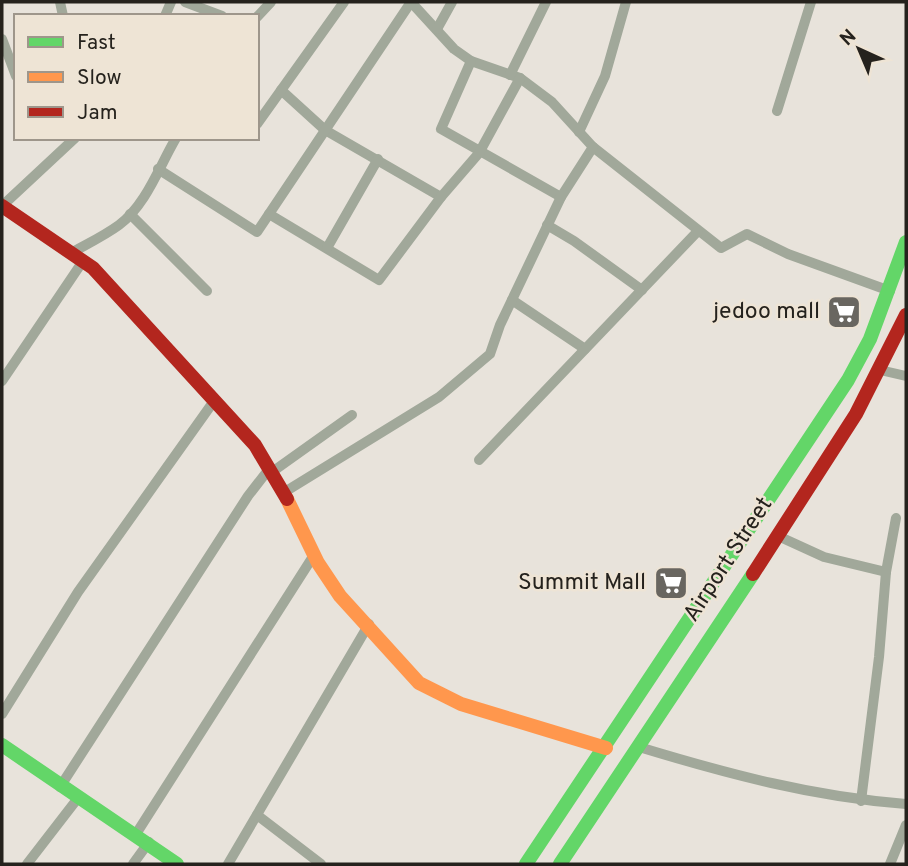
<svg xmlns="http://www.w3.org/2000/svg" width="908" height="866" font-family="Overpass,sans-serif">
<rect width="100%" height="100%" fill="#e8e3db"/>
<g fill="none" stroke-linecap="round" stroke-linejoin="round">
<g stroke="#a1a89a" stroke-width="10">
<polyline points="60,2 63,16"/>
<polyline points="185,2 222,16"/>
<polyline points="411,2 454,49 471,61 520,78 552,102 593,147 721,248 747,234 788,254 890,291"/>
<polyline points="165,16 171,2"/>
<polyline points="257,17 271,2"/>
<polyline points="437,29 452,2"/>
<polyline points="2,39 16,76"/>
<polyline points="471,61 441,129 561,197"/>
<polyline points="510,75 546,2"/>
<polyline points="281,90 325,130 441,197"/>
<polyline points="777,111 811,2"/>
<polyline points="257,124 344,2"/>
<polyline points="579,132 605,76 626,2"/>
<polyline points="158,169 257,232 411,2"/>
<polyline points="2,206 75,138"/>
<polyline points="130,214 207,291"/>
<polyline points="269,214 379,280 441,197 479,153 520,78"/>
<polyline points="547,225 574,241 642,290"/>
<polyline points="327,248 378,159"/>
<path d="M71,253C87,244 104,236 119,225C146,205 159,167 176,138"/>
<polyline points="512,300 585,349"/>
<polyline points="880,370 906,376"/>
<polyline points="2,381 83,261"/>
<polyline points="479,460 698,231"/>
<polyline points="272,472 352,415"/>
<polyline points="283,493 439,397 490,354 500,325 561,197 593,147"/>
<polyline points="778,536 824,557 886,572"/>
<polyline points="2,714 78,592 214,401"/>
<path d="M639,747C728,774 814,797 906,804"/>
<polyline points="60,787 248,496 269,469"/>
<polyline points="861,801 879,657 886,572 896,518"/>
<polyline points="257,815 321,864"/>
<polyline points="136,834 314,555"/>
<polyline points="27,864 78,798"/>
<polyline points="133,864 149,842"/>
<polyline points="228,864 369,624"/>
<polyline points="890,864 906,825"/>
</g>
<g stroke="#63d668" stroke-width="14">
<polyline points="2,745 177,864"/>
<polyline points="526,864 848,380 870,339 906,242"/>
<polyline points="560,864 753,574"/>
</g>
<polyline stroke="#ff974d" stroke-width="14" points="287,499 318,563 340,596 419,683 461,704 606,748"/>
<g stroke="#b3261e" stroke-width="14">
<polyline points="2,206 93,268 255,445 287,499"/>
<polyline points="753,574 856,414 906,315"/>
</g>
</g>
<defs>
<g id="supermarket-square" transform="scale(1.75)"><rect x="-9" y="-9" width="18" height="18" rx="4" fill="#696660" stroke="#eee4d5"/><path d="M-6-5.5h2.5l.6 2H6L4.5 2H-2.5L-4.4-4H-6ZM-1.5 3.2a1.3 1.3 0 1 0 .1 0ZM3 3.2a1.3 1.3 0 1 0 .1 0Z" fill="#fff"/></g>
</defs>
<g fill-rule="evenodd">
<use href="#supermarket-square" x="844" y="312"/>
<use href="#supermarket-square" x="671" y="583"/>
</g>
<g text-anchor="middle" dominant-baseline="central" stroke-width="5" stroke-linejoin="round" paint-order="stroke">
<g font-size="23" fill="#25221d" stroke="#eee4d5" text-anchor="end">
<text x="820" y="312">jedoo mall</text>
<text x="646" y="583">Summit Mall</text>
</g>
<g font-size="23" fill="#25221d" stroke="#eee4d5">
<text transform="translate(729 560) rotate(-57)">Airport Street</text>
</g>
</g>
<rect width="908" height="866" fill="none" stroke="#25221d" stroke-width="7"/>
<rect x="14" y="14" width="245" height="126" fill="#eee4d5" stroke="#9e968b" stroke-width="2"/>
<rect x="28" y="37" width="35" height="10" fill="#63d668" stroke="#9e968b" stroke-width="2"/>
<text x="77" y="49" font-size="21" fill="#25221d">Fast</text>
<rect x="28" y="72" width="35" height="10" fill="#ff974d" stroke="#9e968b" stroke-width="2"/>
<text x="77" y="84" font-size="21" fill="#25221d">Slow</text>
<rect x="28" y="107" width="35" height="10" fill="#b3261e" stroke="#9e968b" stroke-width="2"/>
<text x="77" y="119" font-size="21" fill="#25221d">Jam</text>
<g transform="translate(859 49) rotate(316)" stroke="#eee4d5" stroke-width="5" paint-order="stroke">
<path d="M0-5L12 26L0 18L-12 26Z" fill="#25221d"/>
<text y="-10" font-size="19" font-weight="bold" text-anchor="middle" fill="#25221d">N</text>
</g>
</svg>
